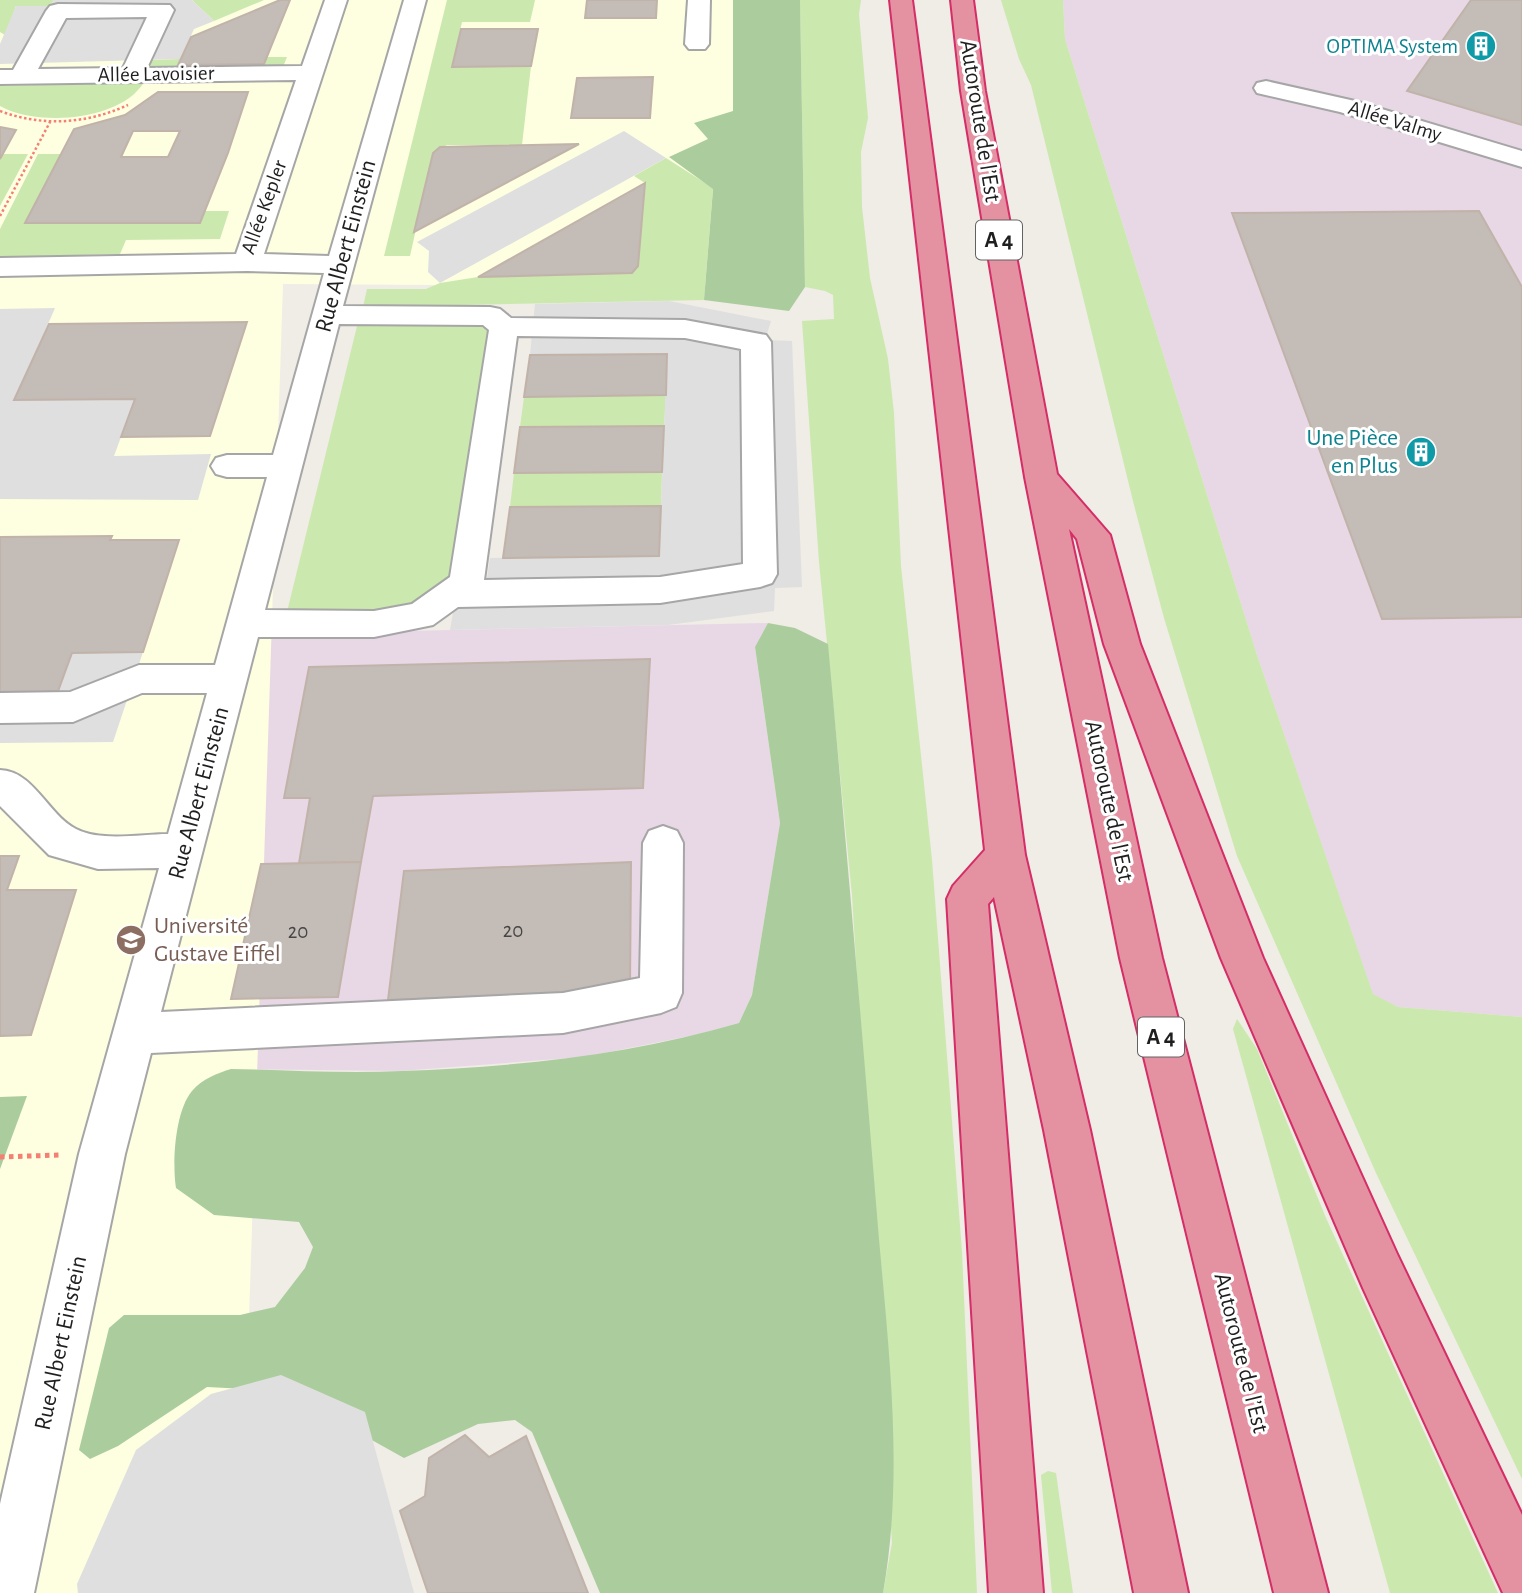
<svg xmlns="http://www.w3.org/2000/svg" width="1522" height="1593" font-family="'Alegreya Sans',sans-serif">
<rect width="100%" height="100%" fill="#f0ece6"/>
<g fill="#e8d8e6">
<polygon points="1063,0 1522,0 1522,1017 1398,1007 1373,995 1257,655 1097,142 1065,39"/>
<polygon points="768,623 755,648 780,823 752,995 739,1023 700,1034 584,1057 400,1071 231,1069 267,634"/>
</g>
<polygon fill="#fefee1" points="0,0 742,0 747,287 283,284 240,1593 0,1593"/>
<g fill="#cbe8ae">
<polygon points="0,0 54,0 50,6 16,6 5,35 0,32"/>
<polygon points="192,0 264,0 214,21"/>
<polygon points="447,0 535,0 530,22 462,22 452,66 531,66 522,145 447,145 433,153 410,256 384,256"/>
<polygon points="800,0 861,0 859,14 868,118 861,152 862,207 870,278 888,359 894,413 901,566 932,860 962,1252 977,1593 883,1593 892,1543 852,895 819,562 802,321 834,319 833,295 825,291 805,287"/>
<polygon points="1001,0 1063,0 1065,39 1097,142 1257,655 1373,994 1398,1007 1522,1017 1522,1479 1376,1173 1237,856 1164,618 1134,505 1031,85 1019,59"/>
<polygon points="267,57 287,57 281,72 152,69 149,66 151,60 180,59 179,65 264,64"/>
<path d="M144,82C121,121 37,127 0,106V86Z"/>
<polygon points="3,154 28,154 0,206 0,159"/>
<polygon points="38,154 61,154 26,223 200,223 204,211 229,211 220,239 126,240 120,254 0,257 0,229"/>
<polygon points="666,158 713,188 704,300 363,307 367,289 426,289 440,283 478,277 632,273 638,266 645,183 634,176"/>
<polygon points="358,322 482,322 490,326 460,568 411,611 286,616"/>
<polygon points="666,395 664,426 520,427 524,397"/>
<polygon points="662,472 661,506 510,507 514,473"/>
<polygon points="1237,1019 1257,1049 1326,1218 1498,1593 1390,1593 1233,1029"/>
<polygon points="1048,1471 1056,1473 1073,1593 1052,1593 1041,1475"/>
</g>
<g fill="#abcd9d">
<polygon points="733,0 800,0 805,287 789,311 704,300 713,189 669,157 708,139 694,123 733,111"/>
<path d="M768,623L795,628L828,644C845,830 861,1017 876,1203C886,1332 906,1464 883,1593H600L532,1432L515,1420L478,1424L404,1458L284,1391L207,1387L118,1446L90,1459L79,1450L109,1328L124,1315H240L275,1307L305,1268L313,1247L299,1222L214,1215L176,1188C172,1163 175,1111 192,1091C202,1079 218,1073 231,1069C287,1070 345,1074 402,1071C515,1067 630,1055 739,1023L752,995L780,823L755,647Z"/>
<polygon points="27,1096 0,1169 0,1097"/>
</g>
<g fill="#dfdfdf">
<polygon points="54,0 192,0 214,21 194,29 180,59 0,64 0,44 16,6 50,6"/>
<polygon points="624,131 666,158 440,283 428,272 429,251 417,242"/>
<polygon points="669,301 771,321 765,340 792,341 802,587 775,588 774,611 668,625 450,630 455,602 487,578 490,558 659,556 667,354 530,355 535,304"/>
<polygon points="55,308 15,400 135,399 114,456 211,454 198,500 0,499 0,309"/>
<polygon points="143,652 113,742 0,743 0,695 57,694 72,653"/>
<polygon points="281,1375 365,1412 414,1593 78,1593 77,1584 136,1450 211,1394"/>
</g>
<g fill="#c4bcb6" stroke="#c1b3a9" stroke-width="2" fill-rule="evenodd">
<polygon points="280,0 290,0 264,64 178,65 191,37"/>
<polygon points="587,0 657,0 656,18 585,18"/>
<polygon points="1471,0 1522,0 1522,125 1407,91"/>
<polygon points="461,29 538,29 531,66 452,67"/>
<polygon points="653,77 650,118 571,118 577,78"/>
<path d="M158,92H248L228,153L200,223H25L74,129L125,115ZM133,131H180L168,157H121Z"/>
<polygon points="0,127 16,130 0,159"/>
<polygon points="579,144 414,232 433,153 440,147"/>
<polygon points="645,183 638,266 632,273 478,277"/>
<polygon points="1479,211 1522,287 1522,617 1382,619 1232,213"/>
<polygon points="247,322 210,436 121,437 135,399 14,400 49,324"/>
<polygon points="667,354 666,395 524,397 530,355"/>
<polygon points="664,426 662,472 514,473 520,427"/>
<polygon points="661,506 659,556 503,558 510,507"/>
<polygon points="112,536 110,540 179,540 143,652 72,653 57,694 0,695 0,537"/>
<polygon points="650,659 643,788 373,796 361,862 299,863 310,798 284,798 309,667"/>
<polygon points="0,856 19,856 7,890 76,890 31,1035 0,1036"/>
<polygon points="361,862 338,997 231,999 261,864"/>
<polygon points="631,862 630,990 388,1000 404,871"/>
<polygon points="465,1435 489,1457 526,1436 588,1593 428,1593 400,1511 425,1496 429,1458"/>
</g>
<g fill="none" stroke-linecap="round" stroke-linejoin="round">
<g stroke="#a6a6a6" stroke-width="4">
<g id="minor">
<path d="M325,0H347L264,254L329,256L404,0H426L343,306L490,307L500,309L511,318L685,320L766,335L771,342L777,574L772,583L760,587L660,603L458,607L433,625L374,637H258L161,1012L563,993L640,978L643,843L649,831L663,826L677,831L683,843L682,993L676,1007L661,1013L563,1033L151,1053L125,1154L34,1593H0V1504L79,1154L159,868L98,869L49,855L0,806V770C34,771 48,815 76,829C101,842 141,834 168,834L207,693H142L73,722L0,723V693L70,692L139,665H215L267,477H227L216,474L211,466L216,458L227,455H273L324,273L247,271L0,276V258L236,254L296,80L0,84V70H13L46,11L50,6L58,4L170,5L174,10L147,68L302,66ZM147,17L123,68L38,69L66,18ZM339,324L483,325L489,330L450,577L412,604L374,611L265,610ZM517,336L685,338L741,349L743,564L660,577L484,580Z"/>
<polygon points="688,0 710,0 709,44 705,49 689,49 685,44"/>
<polygon points="1266,81 1355,101 1522,151 1522,167 1340,112 1257,93 1254,88 1257,83"/>
</g>
</g>
<g stroke="#d42d67" stroke-width="4">
<g id="highway">
<polygon points="890,0 912,0 1025,855 1090,1130 1188,1593 1134,1593 1044,1130 994,897 988,904 1043,1593 989,1593 947,899 953,886 985,850"/>
<polygon points="951,0 973,0 985,91 1057,474 1110,535 1140,644 1263,958 1397,1254 1522,1515 1522,1593 1503,1593 1363,1288 1221,958 1104,644 1077,539 1069,529 1162,958 1328,1593 1274,1593 1120,958 1025,477 961,91"/>
</g>
</g>
<g stroke="#f47f72" stroke-width="2.5" stroke-dasharray="2.5 2.5" stroke-linecap="butt">
<path d="M0,111C43,127 86,124 128,105"/>
<polyline points="0,216 50,122"/>
</g>
<polyline stroke="#f47f72" stroke-width="5" stroke-dasharray="4.5 4.5" stroke-linecap="butt" points="0,1157 59,1155"/>
<use href="#minor" fill="#fff" fill-rule="evenodd"/>
<use href="#highway" fill="#e491a1" fill-rule="evenodd"/>
</g>
<defs>
<g id="building-disc" transform="scale(1.575)"><circle r="9.5" fill="#0f9aa8" stroke="#fff"/><path d="M-4-6H4V6H1V3H-1V6H-4ZM-2.5-4.3h1.7v1.8h-1.7ZM.8-4.3h1.7v1.8H.8ZM-2.5-1h1.7V.8h-1.7ZM.8-1h1.7V.8H.8Z" fill="#fff"/></g>
<g id="university-disc" transform="scale(1.575)"><circle r="9.5" fill="#8d6e63" stroke="#fff"/><path d="M0-5L7-2L0 1L-7-2ZM-4 1L0 2.5L4 1V4Q0 6-4 4Z" fill="#fff"/></g>
</defs>
<g fill-rule="evenodd">
<use href="#building-disc" x="1481" y="46"/>
<use href="#building-disc" x="1421" y="452"/>
<use href="#university-disc" x="131" y="940"/>
</g>
<g text-anchor="middle" dominant-baseline="central" stroke-width="6" stroke-linejoin="round" paint-order="stroke">
<g font-size="21" fill="#0d838f" stroke="#fff" text-anchor="end">
<text x="1458" y="46">OPTIMA System</text>
</g>
<g font-size="21" fill="#1f1f1f" stroke="#fff">
<text transform="translate(156 74) rotate(-1)">Allée Lavoisier</text>
<text transform="translate(1395 121) rotate(17)">Allée Valmy</text>
<text transform="translate(264 207) rotate(-70)">Allée Kepler</text>
</g>
<g font-size="21" fill="#484645">
<text x="513" y="930">20</text>
<text x="298" y="931">20</text>
</g>
<g fill="#fff" stroke="#626262" stroke-width="2">
<rect x="976" y="220.5" width="46" height="39" rx="5"/>
<rect x="1138" y="1017.5" width="46" height="39" rx="5"/>
</g>
<g font-size="23" font-weight="bold" fill="#1f1f1f">
<text x="999" y="240">A 4</text>
<text x="1161" y="1037">A 4</text>
</g>
<g font-size="24" fill="#1f1f1f" stroke="#fff">
<text transform="translate(980 121) rotate(81)">Autoroute de l’Est</text>
<text transform="translate(346 246) rotate(-75)">Rue Albert Einstein</text>
<text transform="translate(199 793) rotate(-75)">Rue Albert Einstein</text>
<text transform="translate(1109 801) rotate(78)">Autoroute de l’Est</text>
<text transform="translate(61 1343) rotate(-78)">Rue Albert Einstein</text>
<text transform="translate(1241 1353) rotate(76)">Autoroute de l’Est</text>
</g>
<g font-size="24" fill="#0d838f" stroke="#fff" text-anchor="end">
<text x="1398" y="438">Une Pièce<tspan x="1398" dy="28">en Plus</tspan></text>
</g>
<g font-size="24" fill="#785e54" stroke="#fff" text-anchor="start">
<text x="154" y="926">Université<tspan x="154" dy="28">Gustave Eiffel</tspan></text>
</g>
</g>
</svg>
